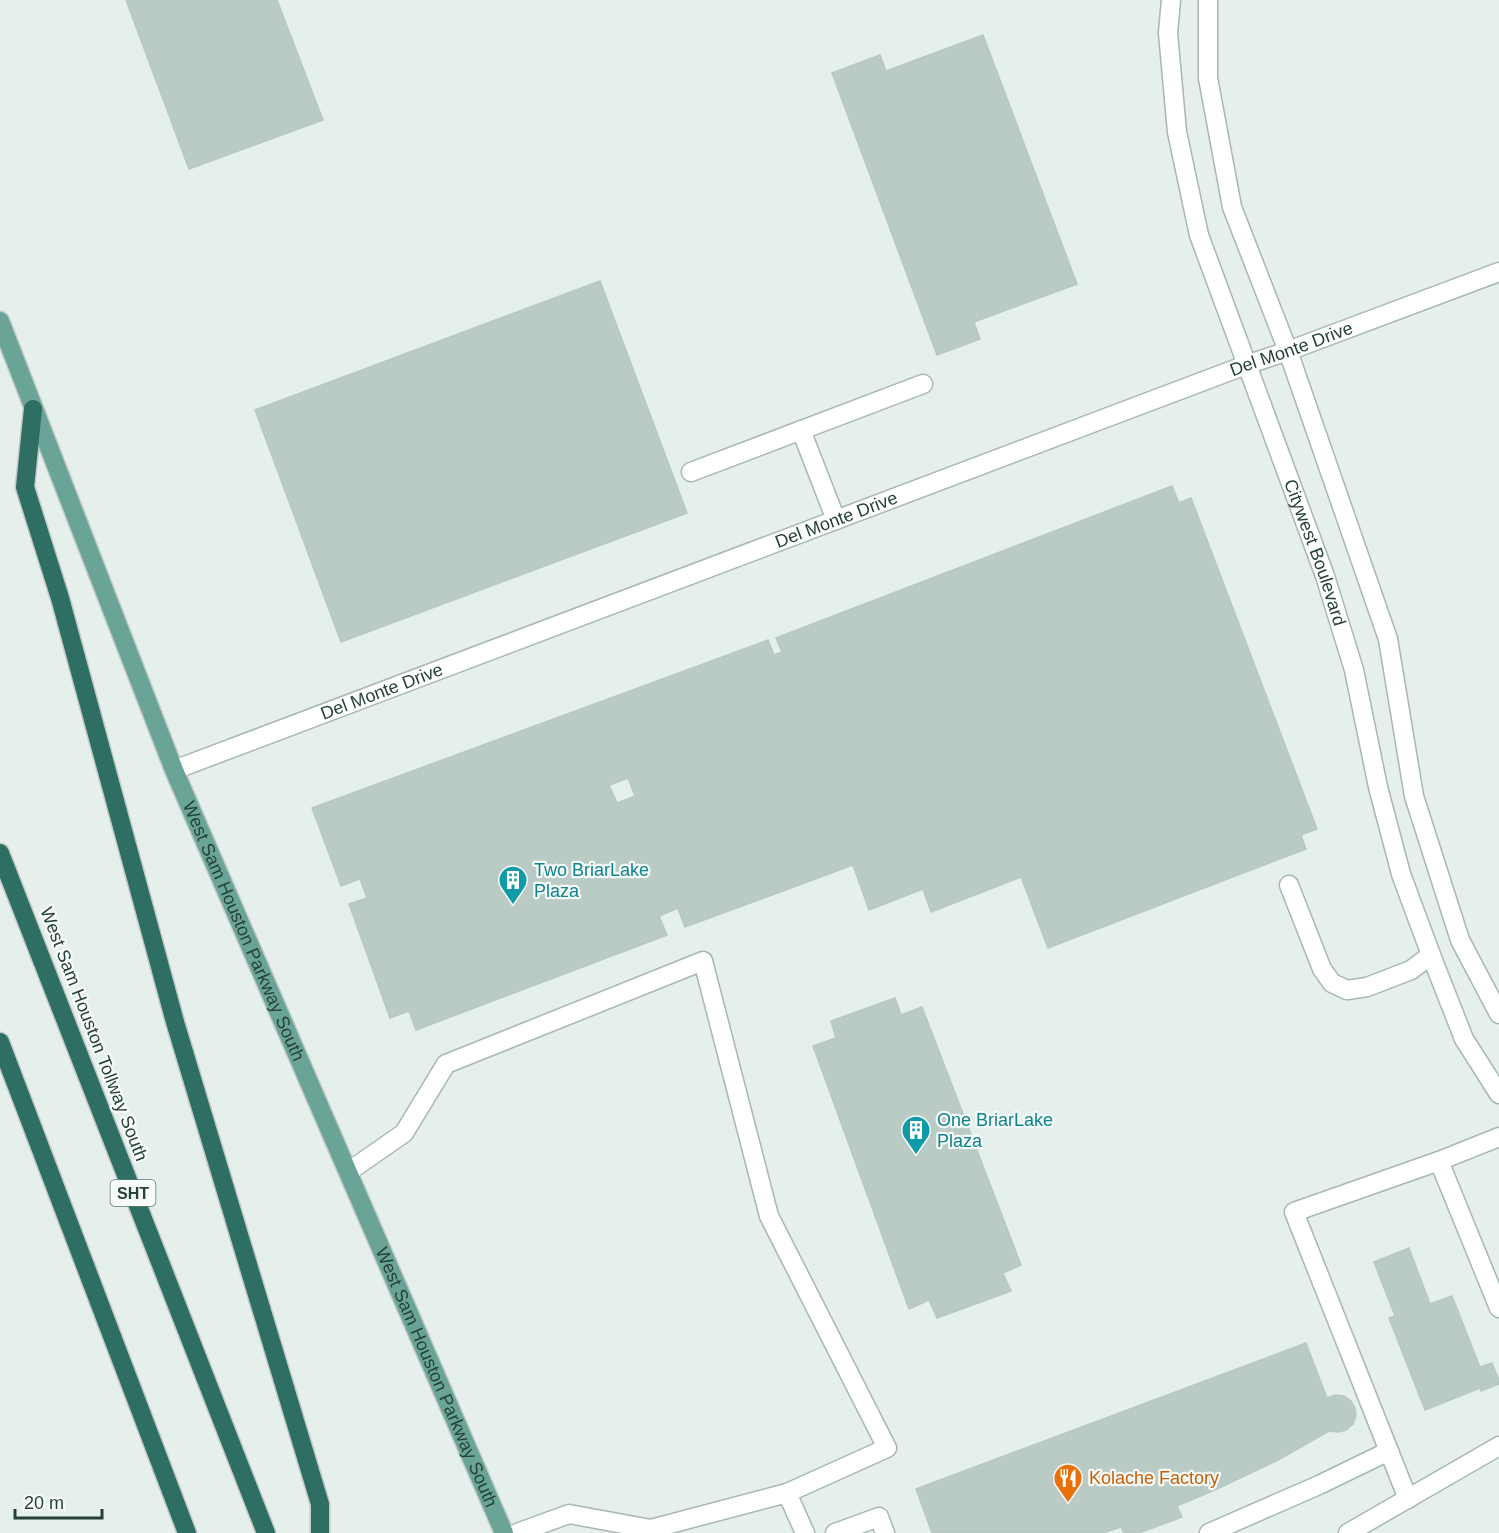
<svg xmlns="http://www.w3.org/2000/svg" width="1499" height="1533" font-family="Arial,sans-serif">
<rect width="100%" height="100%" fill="#e5efeb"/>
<g fill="#bacac4" stroke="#b7c9c2" stroke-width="1.5">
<polygon points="126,0 277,0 323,120 189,169"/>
<polygon points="983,35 1077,284 974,322 980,339 937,355 832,73 880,55 886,71"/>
<polygon points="600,281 687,513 341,642 255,410"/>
<polygon points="1172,486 1179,503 1191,498 1317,829 1301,835 1306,849 1048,948 1021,877 931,912 923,889 869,910 853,865 685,927 628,778 341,886 312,808 768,640 774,655 782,652 776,638"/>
<polygon points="609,785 617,803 635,796 678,908 659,916 667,935 416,1030 409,1011 390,1018 349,904 367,898 360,879"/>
<polygon points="895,998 901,1015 922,1007 1021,1265 1003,1273 1011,1291 937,1318 929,1300 909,1309 813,1046 836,1038 831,1021"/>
<polygon points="1409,1248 1430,1304 1452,1296 1480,1367 1492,1363 1499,1380 1499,1384 1481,1391 1480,1388 1425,1410 1389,1318 1395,1316 1374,1262"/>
<polygon points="1306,1343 1327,1398 1335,1395 1344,1396 1351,1401 1355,1408 1356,1416 1353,1424 1346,1430 1338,1432 1329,1431 1278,1460 1217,1489 1177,1506 1182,1517 1139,1533 1124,1533 1121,1527 1103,1533 932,1533 916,1489"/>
</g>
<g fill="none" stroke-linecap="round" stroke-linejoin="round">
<g stroke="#a7b7b2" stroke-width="21">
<g id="minor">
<path id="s1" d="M1171,0L1168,33L1177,132L1199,235L1325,576L1354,670L1378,787L1401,874L1431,955L1464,1039L1499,1094"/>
<polyline points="1208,0 1208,78 1232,207 1288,351 1388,639 1414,796 1460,940 1499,1014"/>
<polyline points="801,430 836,520"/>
<polyline points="691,472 923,384"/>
<path id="s2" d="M174,770L1246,365L1288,351L1499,272"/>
<polyline points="1289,885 1322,969 1332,983 1347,990 1367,987 1411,970 1431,955"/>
<polyline points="1499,1137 1439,1161 1499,1308"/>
<polyline points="348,1172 404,1133 446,1064 703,961 769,1216 887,1448 787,1493"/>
<polyline points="1408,1499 1294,1212 1439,1161"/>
<polyline points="517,1533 569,1514 651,1529 787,1493 805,1533"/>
<polyline points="835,1533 879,1517 885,1533"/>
<polyline points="1209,1533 1319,1485 1389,1451"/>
<polyline points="1348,1533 1499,1446"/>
</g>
</g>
<g stroke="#c2cac8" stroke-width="21">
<g id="major">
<path id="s3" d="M0,321L174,770L504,1533"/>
</g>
</g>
<g stroke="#c2cac8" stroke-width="21">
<g id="highway">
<polyline points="33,409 25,487 60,598 175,1022 320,1504 320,1533"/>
<polyline points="0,853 266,1533"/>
<polyline points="0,1042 187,1533"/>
</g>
</g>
<use href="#minor" stroke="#fff" stroke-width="18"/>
<use href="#major" stroke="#69a496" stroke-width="18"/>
<use href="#highway" stroke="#2f6e62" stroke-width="18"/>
</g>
<defs>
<g id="building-pin" transform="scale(1.5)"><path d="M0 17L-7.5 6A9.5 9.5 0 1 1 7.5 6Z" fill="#0f9aa8" stroke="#f6fbf9"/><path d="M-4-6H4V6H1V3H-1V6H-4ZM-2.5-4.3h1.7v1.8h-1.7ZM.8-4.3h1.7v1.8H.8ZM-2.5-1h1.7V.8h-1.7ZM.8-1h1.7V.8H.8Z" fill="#fff"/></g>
<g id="restaurant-pin" transform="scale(1.5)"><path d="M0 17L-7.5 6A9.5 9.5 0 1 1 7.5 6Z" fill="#e8710a" stroke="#f6fbf9"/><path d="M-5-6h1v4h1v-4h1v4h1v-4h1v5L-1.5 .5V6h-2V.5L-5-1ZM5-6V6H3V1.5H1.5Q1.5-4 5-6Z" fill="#fff"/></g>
</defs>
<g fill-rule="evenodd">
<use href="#building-pin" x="513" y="880"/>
<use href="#building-pin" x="916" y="1130"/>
<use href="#restaurant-pin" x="1068" y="1478"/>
</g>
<g text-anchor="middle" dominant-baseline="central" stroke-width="4.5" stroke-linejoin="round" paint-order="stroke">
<rect fill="#f6fbf9" stroke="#637973" stroke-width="1.5" x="110.5" y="1180" width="45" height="26" rx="4.5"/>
<g font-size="16" font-weight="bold" fill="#24413a">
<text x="133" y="1193">SHT</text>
</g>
<g font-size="18" fill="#24413a" stroke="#f6fbf9">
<text stroke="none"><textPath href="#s2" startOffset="1194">Del Monte Drive</textPath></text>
<text stroke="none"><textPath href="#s2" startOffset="708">Del Monte Drive</textPath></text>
<text stroke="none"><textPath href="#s1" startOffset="576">Citywest Boulevard</textPath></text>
<text stroke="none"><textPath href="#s2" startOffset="222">Del Monte Drive</textPath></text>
<text stroke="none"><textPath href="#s3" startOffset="657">West Sam Houston Parkway South</textPath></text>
<text transform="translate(94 1034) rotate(69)">West Sam Houston Tollway South</text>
<text stroke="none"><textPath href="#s3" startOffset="1143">West Sam Houston Parkway South</textPath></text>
</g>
<g font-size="18" fill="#0d838f" stroke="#f6fbf9" text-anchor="start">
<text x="534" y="870">Two BriarLake<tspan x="534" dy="21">Plaza</tspan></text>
<text x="937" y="1120">One BriarLake<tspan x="937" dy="21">Plaza</tspan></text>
</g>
<g font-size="18" fill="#c56008" stroke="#f6fbf9" text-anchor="start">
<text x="1089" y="1478">Kolache Factory</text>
</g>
</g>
<path d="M15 1509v9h87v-9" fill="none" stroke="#24413a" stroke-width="3"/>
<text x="24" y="1509" font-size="18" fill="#24413a" stroke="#f6fbf9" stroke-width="4.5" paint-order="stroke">20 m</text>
</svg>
